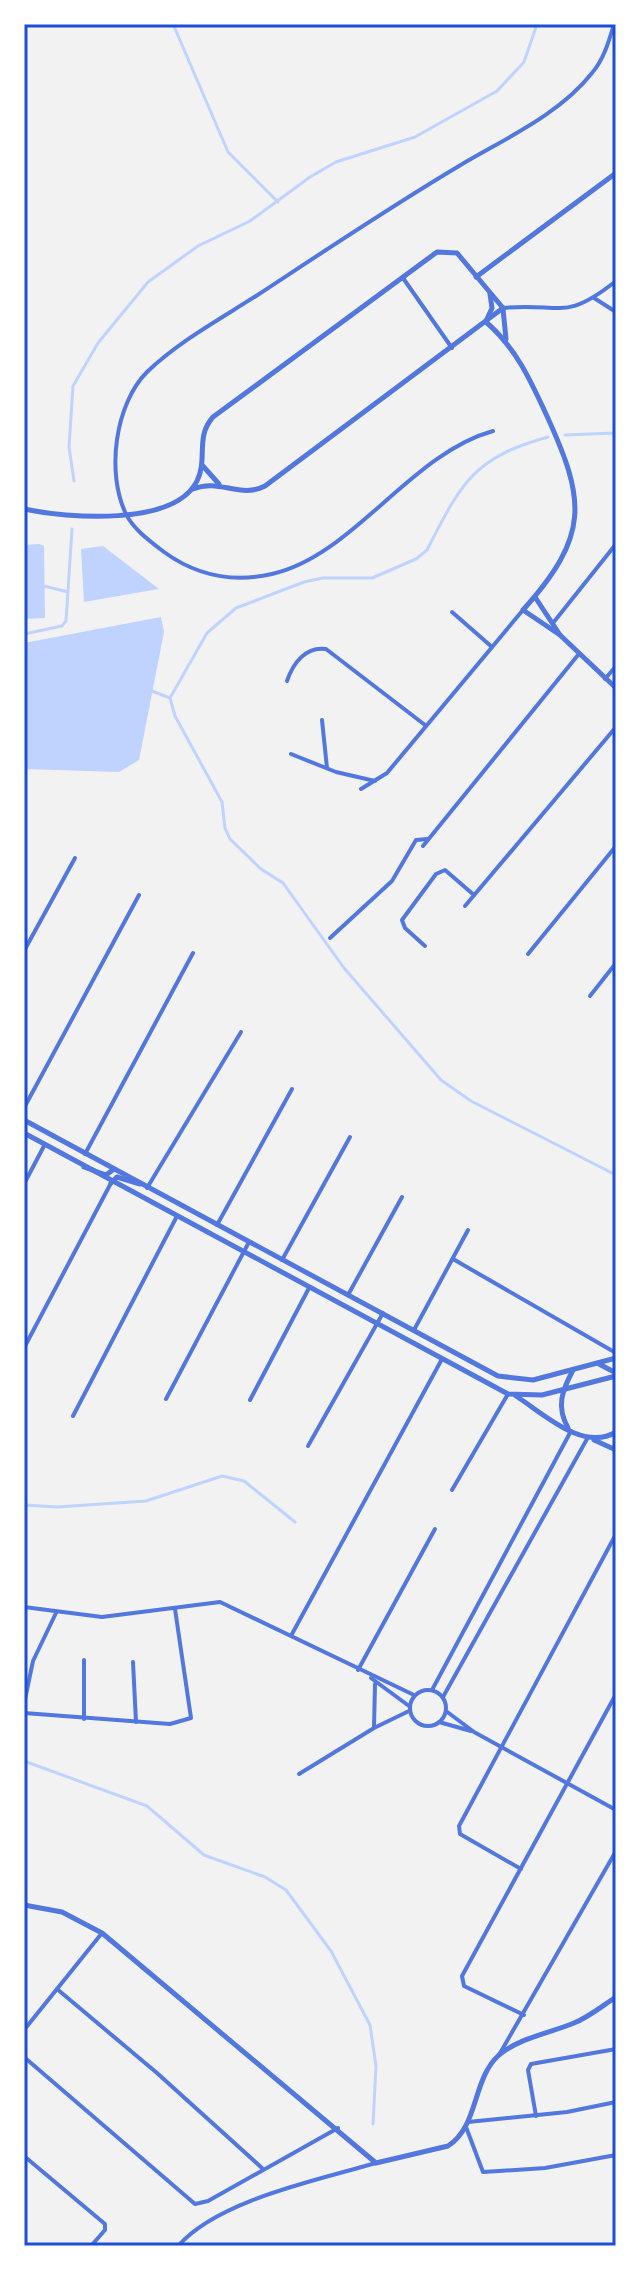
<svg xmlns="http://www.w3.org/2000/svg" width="640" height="2270" font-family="Rubik,sans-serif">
<rect width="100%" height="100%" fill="#f2f2f2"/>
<g fill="#bfd3fe">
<polygon points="39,544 44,546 45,618 24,619 24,545"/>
<polygon points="103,546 159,589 84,602 81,549"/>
<polygon points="161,617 164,632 139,760 119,772 24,769 24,643"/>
</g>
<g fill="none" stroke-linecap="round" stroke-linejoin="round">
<g stroke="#bfd3fe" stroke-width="3">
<polyline points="173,24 228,152 278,202"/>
<polyline points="565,435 616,433"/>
<path d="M548,437C472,458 461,484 427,550L416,559L372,578H323L304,582L236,608L207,633L170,698L175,716L222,802L225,828L230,839L261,869L283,883L344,968L441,1080L471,1101L616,1175"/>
<polyline points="74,481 69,447 73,386 98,343 148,282 198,246 250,221 310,177 336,162 415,137 497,91 524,62 537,24"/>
<polyline points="44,586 68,592"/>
<polyline points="24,634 62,626 66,621 72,529"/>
<polyline points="152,691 170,698"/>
<polyline points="24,1505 57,1507 146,1501 222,1476 244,1481 295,1522"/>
<polyline points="24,1761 147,1806 204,1855 265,1877 286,1890 331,1951 370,2025 376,2066 373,2124"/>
</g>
<g stroke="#5277de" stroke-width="4">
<polyline points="403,278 452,348"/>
<polyline points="594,298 616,312"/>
<path d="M503,308C561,302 563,323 616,281"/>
<path d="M493,431C410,454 353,556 272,574C232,583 197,576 164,552C151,542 133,529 126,514C106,473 115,404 147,372C178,342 220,319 256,296C323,252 390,207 459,166C504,139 559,115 592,73C604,59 609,41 614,24"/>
<polyline points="452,612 492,647"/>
<polyline points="553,623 616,544"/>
<polyline points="605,679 616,666"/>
<path d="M287,681C293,663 306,646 326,649L425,725"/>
<polyline points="322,720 327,768"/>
<polyline points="291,754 336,772 375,781"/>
<polyline points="361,789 387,773 523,610"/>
<polyline points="423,846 578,655"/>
<polyline points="465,906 616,727"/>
<polyline points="330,938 392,881 416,840 428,839"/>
<polyline points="425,946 405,928 402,920 436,874 445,870 474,895"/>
<polyline points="24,951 75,858"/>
<polyline points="528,954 616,846"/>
<polyline points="590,996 616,963"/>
<polyline points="24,1108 139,895"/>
<polyline points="85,1154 193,953"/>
<polyline points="24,1184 44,1146"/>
<polyline points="147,1188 241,1032"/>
<polyline points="217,1225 292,1089"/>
<polyline points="453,1259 616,1353"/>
<polyline points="282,1260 350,1137"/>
<polyline points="348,1295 402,1197"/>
<polyline points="414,1330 468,1230"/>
<polyline points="24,1348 111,1183"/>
<polyline points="166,1399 249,1242"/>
<polyline points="250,1400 309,1288"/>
<polyline points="73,1416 176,1218"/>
<polyline points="308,1446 383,1313"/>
<polyline points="452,1490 508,1394"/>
<polyline points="24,1607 102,1617 220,1602 414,1695"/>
<polyline points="292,1634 442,1359"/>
<polyline points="133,1662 136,1722"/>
<polyline points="358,1670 435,1529"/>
<polyline points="371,1678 409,1706"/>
<circle cx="428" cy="1708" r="18"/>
<polyline points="432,1690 571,1431"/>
<polyline points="443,1697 587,1439"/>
<polyline points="24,1704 33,1661 56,1613"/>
<polyline points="446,1711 474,1732 616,1810"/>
<polyline points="24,1713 170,1724 191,1718 175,1609"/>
<polyline points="84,1719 84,1660"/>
<polyline points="439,1722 471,1731"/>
<polyline points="374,1727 375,1684"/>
<polyline points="299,1774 374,1728 409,1711"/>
<polyline points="521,1869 460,1834 459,1826 616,1534"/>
<polyline points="57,1989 157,2073 262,2168"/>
<polyline points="524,2015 464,1986 462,1976 616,1694"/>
<polyline points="24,2030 102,1933"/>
<polyline points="499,2055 616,1851"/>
<polyline points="24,2057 195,2204 208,2201 338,2128"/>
<polyline points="536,2116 528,2070 531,2064 616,2049"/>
<polyline points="468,2122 567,2112 616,2102"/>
<polyline points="466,2127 483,2172 545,2168 616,2155"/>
<polyline points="24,2156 105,2224 105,2230 91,2246"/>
<path d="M178,2246C218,2200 318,2180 376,2163"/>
</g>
<g stroke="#5277de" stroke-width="5">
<polyline points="476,277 616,173"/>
<polyline points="503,309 506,339"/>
<polyline points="487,319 492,308 490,294"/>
<path d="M486,322C515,347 530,379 546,414C586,501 590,535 523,610L560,635"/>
<polyline points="202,465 219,484"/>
<path d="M193,489C219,478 240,499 265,486L503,308"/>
<path d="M24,509C67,518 174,527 197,481C208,459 195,437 213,417L437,252L457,253L503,308"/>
<polyline points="535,597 560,635 616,688"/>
<polyline points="24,1120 498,1376 533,1380 616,1358"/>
<polyline points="24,1133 508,1394 542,1395 616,1376"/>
<polyline points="84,1167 106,1175 114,1169"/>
<polyline points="111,1183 117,1177 140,1184"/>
<polyline points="599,1364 616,1373"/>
<path d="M516,1396C544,1414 583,1452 616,1432"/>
<path d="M568,1428C556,1406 562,1391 573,1370"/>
<polyline points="594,1440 616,1450"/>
<path d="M24,1905L62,1912L102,1933L376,2163L448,2146C479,2126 472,2079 499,2055C519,2038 550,2033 574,2023C589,2017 602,2006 616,1997"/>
</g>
</g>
<rect width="640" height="2270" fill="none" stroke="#ffffff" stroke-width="52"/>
<rect x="26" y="26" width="588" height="2218" fill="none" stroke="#1d4ed8" stroke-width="3"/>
</svg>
